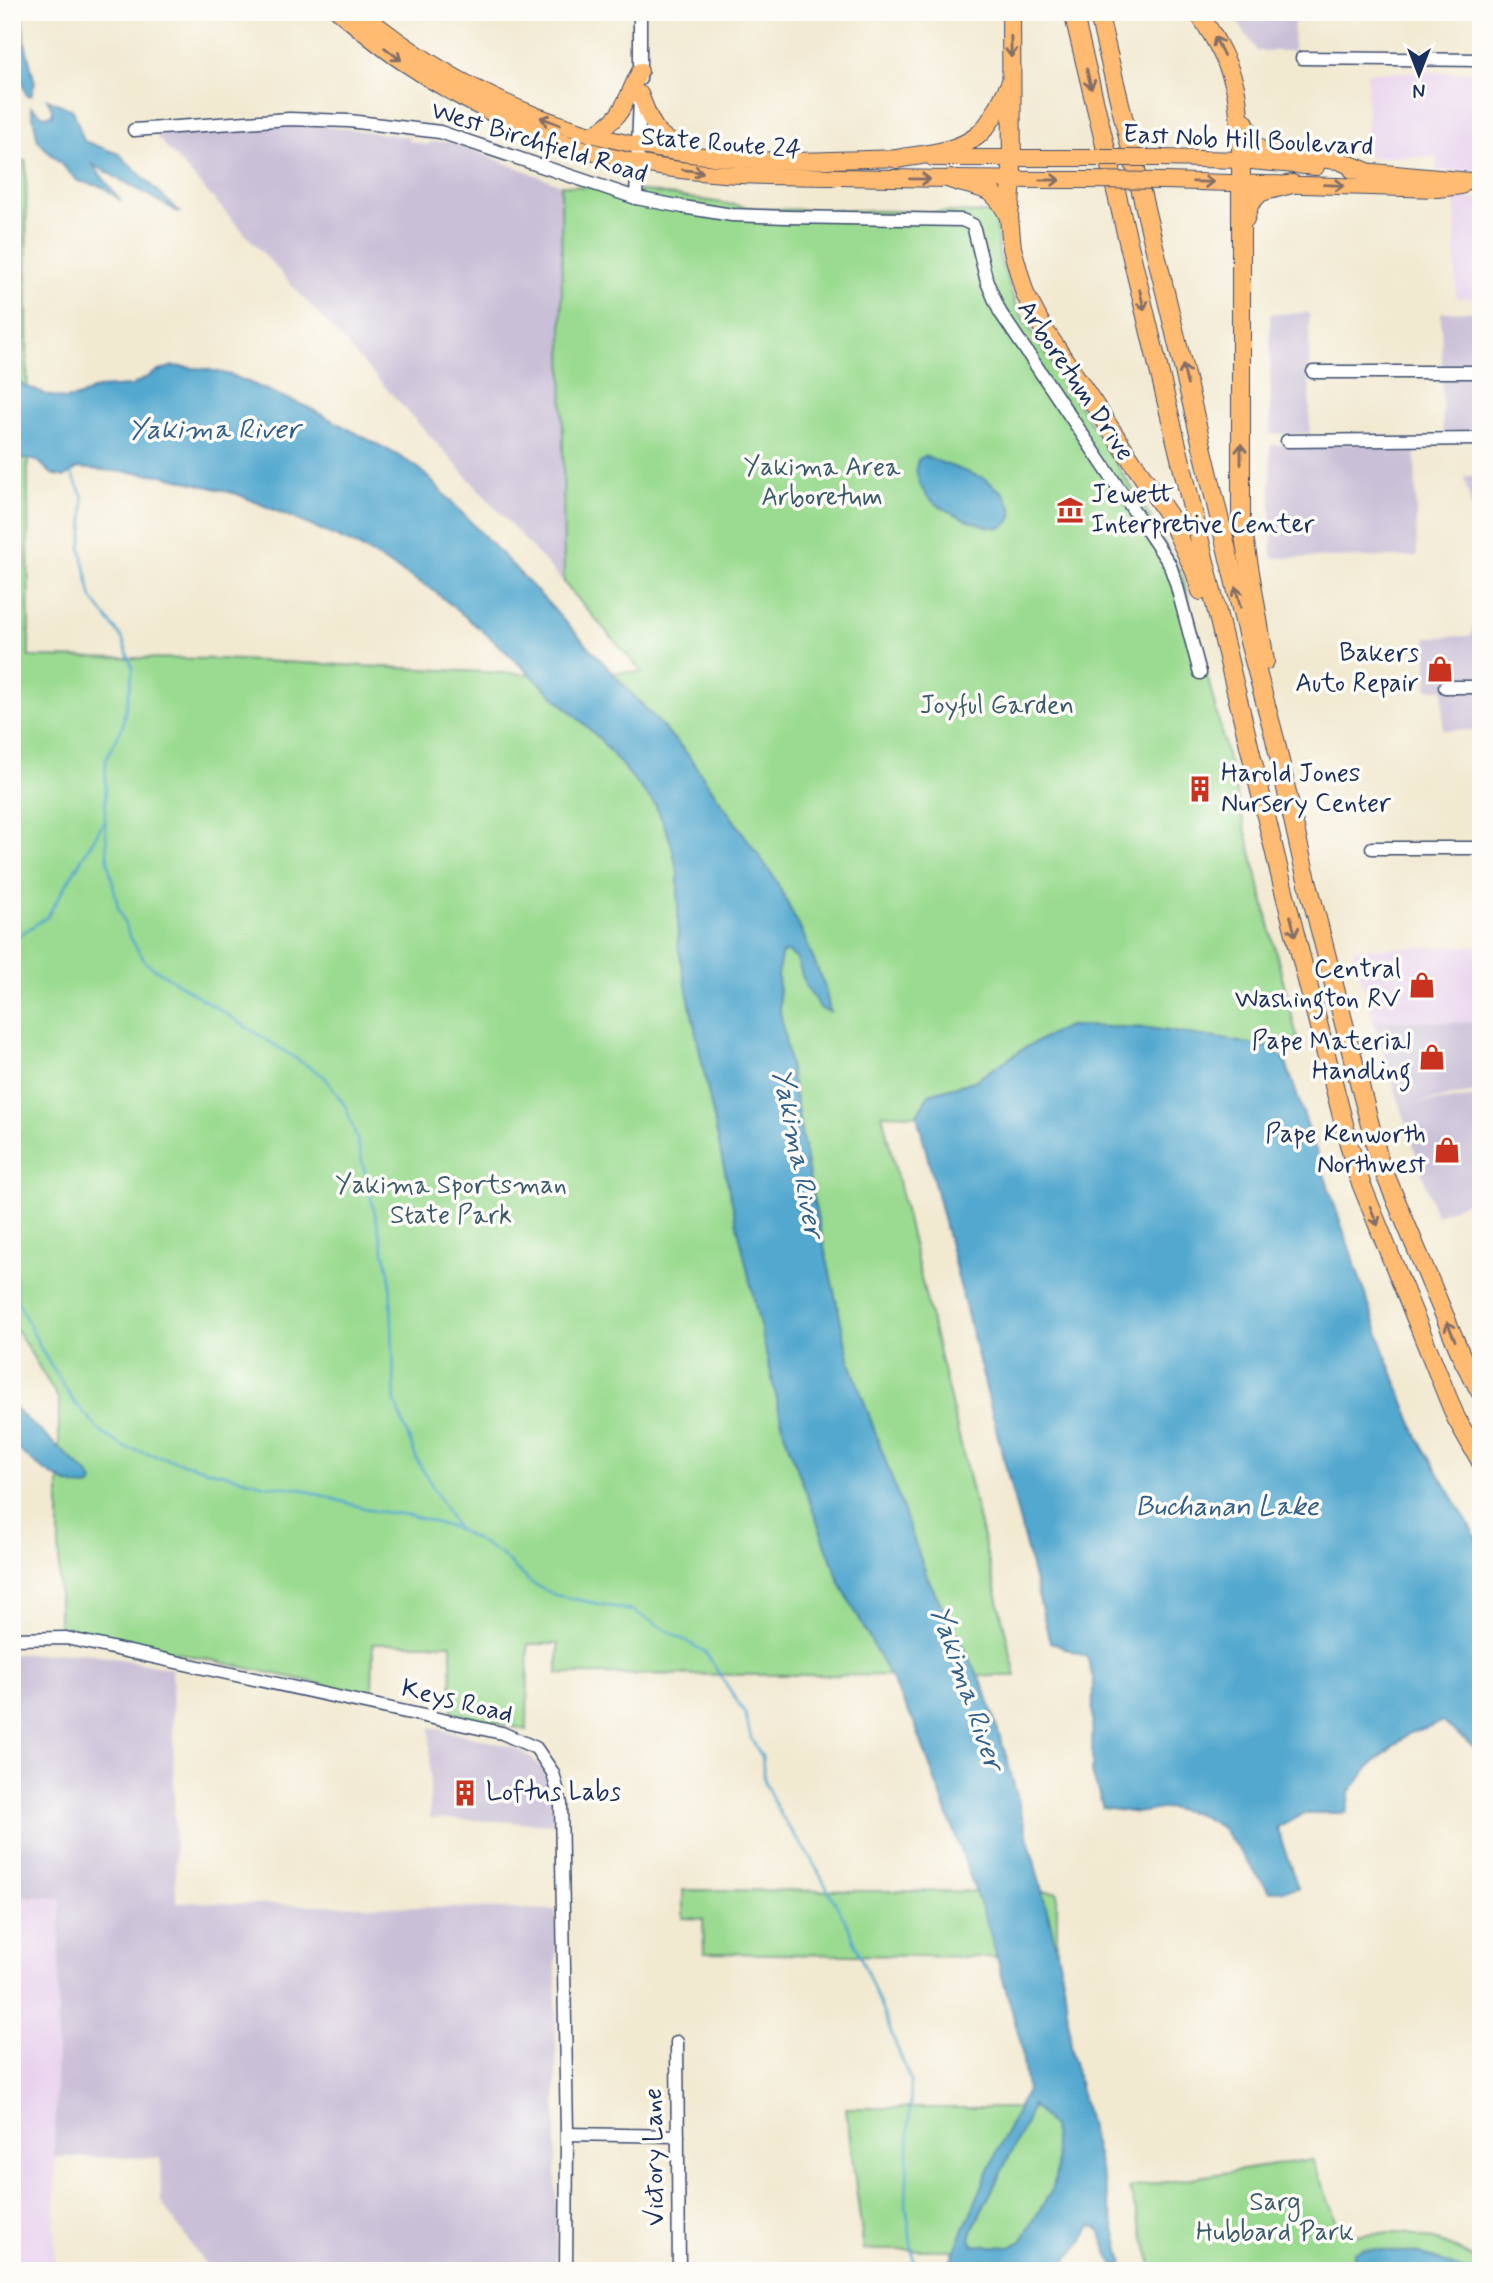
<svg xmlns="http://www.w3.org/2000/svg" width="1493" height="2283" font-family="Mynerve,sans-serif">
<rect width="100%" height="100%" fill="#fdfcf7"/>
<filter id="ink" filterUnits="userSpaceOnUse"><feTurbulence type="fractalNoise" baseFrequency=".0143" numOctaves="2"/><feDisplacementMap in="SourceGraphic" scale="14" xChannelSelector="R" yChannelSelector="G"/><feConvolveMatrix kernelMatrix="1 2 1 2 8 2 1 2 1" color-interpolation-filters="sRGB"/></filter>
<filter id="wash" filterUnits="userSpaceOnUse"><feTurbulence type="fractalNoise" baseFrequency=".00686" numOctaves="4" result="noise"/><feDisplacementMap in="SourceGraphic" scale="28" xChannelSelector="R" yChannelSelector="G"/><feGaussianBlur stdDeviation="1.57" result="paint"/><feColorMatrix in="noise" values="0 0 0 0 0 0 0 0 0 0 0 0 0 0 0 0 0 1.4 0 .05"/><feComposite in="paint" operator="in"/></filter>
<g filter="url(#wash)">
<rect width="100%" height="100%" fill="#f2e9d1"/>
<g fill="#e8d2ee">
<polygon points="1367,72 1481,72 1481,171 1437,171 1437,157 1367,157"/>
<polygon points="1455,199 1481,199 1481,298 1456,298"/>
<polygon points="1481,946 1481,1023 1373,1020 1353,949"/>
<polygon points="12,1896 61,1898 54,2271 12,2271"/>
</g>
<g fill="#c9bfd7">
<polygon points="1231,12 1294,12 1293,51 1257,51"/>
<polygon points="281,124 317,125 409,137 409,141 427,145 432,142 452,142 561,185 564,583 156,136 167,132"/>
<polygon points="1481,311 1481,432 1443,432 1441,312"/>
<polygon points="1309,313 1310,434 1270,434 1270,314"/>
<polygon points="1415,443 1417,557 1272,558 1270,445"/>
<polygon points="1464,476 1481,476 1481,549"/>
<polygon points="1481,591 1481,730 1443,730 1443,689 1427,689 1427,637 1471,636"/>
<polygon points="1373,1020 1481,1023 1481,1091 1413,1103 1481,1097 1481,1195 1436,1216"/>
<polygon points="88,1653 172,1669 176,1902 556,1910 556,2271 210,2271 161,2202 160,2158 54,2157 61,1898 12,1896 12,1654"/>
<polygon points="430,1727 516,1748 531,1757 543,1770 550,1785 553,1801 553,1824 430,1818"/>
</g>
<g fill="#9bdb91" stroke="#5b8578" stroke-width="2">
<polygon points="12,161 26,161 29,657 218,659 524,674 642,672 564,583 561,185 645,191 761,209 995,213 999,255 1017,308 1153,521 1183,578 1301,1053 1148,1028 1068,1026 1026,1047 974,1081 929,1094 917,1115 882,1114 1016,1676 558,1674 558,1644 528,1644 527,1730 452,1712 451,1644 373,1644 372,1695 59,1627 59,1400 15,1327 12,1396"/>
<polygon points="683,1890 1057,1892 1057,1958 704,1953 703,1919 683,1918"/>
<polygon points="846,2108 1057,2108 1058,2250 864,2250"/>
<path d="M1312,2159L1342,2235C1362,2235 1391,2231 1409,2234C1434,2238 1461,2249 1481,2263V2271H1154L1129,2188Z"/>
</g>
<g fill="#52a8cf" stroke="#366c96" stroke-width="2" fill-rule="evenodd">
<polygon points="12,12 22,12 24,39 35,83 31,96 27,96 25,91 12,48"/>
<polygon points="47,99 73,110 84,141 119,154 180,213 92,164 121,201 103,187 78,181 38,141 31,107 44,116 52,115 52,108"/>
<path d="M173,366L205,369L231,375L307,407L394,453L420,469L533,587L685,751L774,877L803,934L825,987L830,1012L821,1009L805,985L797,959L786,951L781,955L778,973L780,1010L811,1188L850,1362L928,1579L984,1687L1007,1759L1051,1925L1064,1983L1072,2054L1123,2262L1120,2266L1113,2265L1099,2229L1091,2225L1082,2242L1057,2271H946L998,2149L1027,2091L1020,2039L988,1926L914,1722L840,1583L785,1436L719,1145L678,946V873L670,839L656,806L598,737L491,638L433,590L358,546L237,494L162,475L78,468L64,477L52,474L38,461L12,457V380L44,394L64,399L78,397L97,388L131,386L156,372ZM1032,2105L1052,2127L1057,2167L1053,2188L1022,2240L1010,2247L973,2245L970,2238L974,2226L1026,2123Z"/>
<path d="M924,456L985,479L1003,493L1012,507C1013,514 1012,522 1004,526C989,533 943,510 931,500C921,491 913,473 918,460Z"/>
<polygon points="1068,1026 1148,1028 1228,1040 1273,1048 1286,1063 1388,1361 1419,1440 1481,1545 1481,1755 1466,1740 1442,1722 1408,1734 1370,1766 1350,1792 1346,1813 1305,1813 1277,1828 1298,1888 1270,1892 1222,1828 1196,1813 1167,1808 1137,1813 1103,1808 1092,1772 1093,1678 1087,1657 1050,1642 917,1115 929,1094 974,1081 1026,1047"/>
<path d="M12,1406L87,1473L93,1481L91,1486C67,1492 29,1460 12,1443Z"/>
<polygon points="1363,2249 1415,2253 1436,2259 1465,2271 1354,2271 1354,2252"/>
</g>
<g fill="none" stroke-linecap="round" stroke-linejoin="round">
<g stroke="#52a8cf" stroke-width="2.5">
<polyline points="70,470 83,497 84,523 81,549 92,598 122,638 133,669 122,728 106,759 105,820 108,861 118,907 130,937 146,963 325,1077 346,1107 356,1136 390,1276 395,1402 417,1460 457,1529 499,1553 530,1582 555,1595 633,1611 705,1652 745,1713 751,1738 762,1757 765,1784 783,1819 810,1857 849,1928 911,2082 906,2205 914,2265 917,2271"/>
<polyline points="12,940 47,917 105,820"/>
<polyline points="12,1245 17,1300 42,1351 74,1402 102,1433 126,1448 265,1485 297,1488 374,1511 409,1515 457,1529"/>
</g>
</g>
</g>
<g filter="url(#ink)">
<g fill="none" stroke-linecap="round" stroke-linejoin="round">
<g stroke="#3b4b6f" stroke-width="15">
<g id="minor">
<polyline points="1302,58 1481,60"/>
<polyline points="640,79 640,12"/>
<polyline points="134,130 289,119 349,121 440,132 636,198 683,207 732,215 786,217 962,220 973,225 987,282 1000,312 1169,563 1176,583 1200,673"/>
<polyline points="636,198 640,97"/>
<polyline points="1313,372 1481,372"/>
<polyline points="1287,441 1481,439"/>
<polyline points="1445,687 1481,687"/>
<polyline points="1372,848 1481,848"/>
<polyline points="12,1639 66,1638 502,1733 536,1748 553,1773 561,1804 567,2134 566,2271"/>
<polyline points="677,2042 679,2271"/>
<polyline points="567,2134 678,2136"/>
</g>
</g>
<g stroke="#3b4b6f" stroke-width="18">
<g id="major">
<path d="M339,12C361,30 382,49 406,64C475,111 557,146 638,163C704,177 772,176 839,177C922,179 1004,180 1087,180"/>
<path d="M361,12C471,103 595,149 737,159C793,163 850,159 907,158"/>
<path d="M640,94C652,123 652,133 682,148"/>
<path d="M592,135C626,116 623,103 640,71"/>
<polyline points="933,158 1085,158"/>
<polyline points="1161,158 1241,160 1316,167"/>
<polyline points="1352,170 1481,182"/>
<polyline points="1165,181 1437,189 1461,186"/>
</g>
</g>
<g stroke="#3b4b6f" stroke-width="20">
<g id="highway">
<polyline points="1011,12 1012,180 1009,217 1012,248 1025,294 1043,328 1169,516 1195,572 1201,591"/>
<polyline points="1073,12 1283,887 1356,1171 1456,1418 1481,1462"/>
<polyline points="1098,12 1248,638 1275,739 1302,860 1379,1160 1464,1362 1481,1393"/>
<path d="M1198,12C1214,36 1228,60 1235,87C1239,103 1239,121 1241,137V519L1265,661"/>
<polyline points="1245,123 1251,142 1260,150 1275,154 1338,160 1365,171"/>
<path d="M897,159C924,154 955,153 977,136C992,124 1001,101 1010,84"/>
<path d="M950,179C982,190 993,183 1009,217"/>
<polyline points="1245,219 1250,203 1261,192 1292,184"/>
</g>
</g>
<use href="#minor" stroke="#fff" stroke-width="12"/>
<use href="#major" stroke="#ffbb71" stroke-width="16"/>
<use href="#highway" stroke="#ffbb71" stroke-width="18"/>
<g stroke="#3b4b6f" stroke-width="18" stroke-linecap="butt">
<g id="major-bridge">
<polyline points="1085,158 1161,158"/>
<polyline points="1087,180 1165,181"/>
</g>
</g>
<use href="#major-bridge" stroke="#ffbb71" stroke-width="16"/>
</g>
<defs><path id="oneway-shaft" d="M-6 0H5M1.5-3L5.5 0L1.5 3" fill="none" stroke-width="1.6" stroke-linecap="round" stroke-linejoin="round" transform="scale(1.75)"/></defs>
<g stroke="#826e67">
<use href="#oneway-shaft" transform="translate(1219 46) rotate(-116)"/>
<use href="#oneway-shaft" transform="translate(1011 47) rotate(89)"/>
<use href="#oneway-shaft" transform="translate(393 54) rotate(37)"/>
<use href="#oneway-shaft" transform="translate(1089 79) rotate(77)"/>
<use href="#oneway-shaft" transform="translate(550 121) rotate(-159)"/>
<use href="#oneway-shaft" transform="translate(693 171) rotate(7)"/>
<use href="#oneway-shaft" transform="translate(920 179) rotate(1)"/>
<use href="#oneway-shaft" transform="translate(1050 180)"/>
<use href="#oneway-shaft" transform="translate(1203 182) rotate(1)"/>
<use href="#oneway-shaft" transform="translate(1334 185) rotate(2)"/>
<use href="#oneway-shaft" transform="translate(1142 300) rotate(77)"/>
<use href="#oneway-shaft" transform="translate(1185 375) rotate(-103)"/>
<use href="#oneway-shaft" transform="translate(1241 454) rotate(-90)"/>
<use href="#oneway-shaft" transform="translate(1238 597) rotate(-103)"/>
<use href="#oneway-shaft" transform="translate(1293 926) rotate(76)"/>
<use href="#oneway-shaft" transform="translate(1374 1216) rotate(68)"/>
<use href="#oneway-shaft" transform="translate(1451 1331) rotate(-113)"/>
</g>
</g>
<defs>
<g id="museum-bare" transform="scale(2.1)"><path d="M0-6L6-3V-2H-6V-3ZM-5-1h2V3h-2ZM-1-1h2V3h-2ZM3-1h2V3H3ZM-6 4H6V6H-6Z" fill="#c8321e" stroke="#fdfcf7" stroke-width="2.5" paint-order="stroke"/></g>
<g id="shop-bare" transform="scale(2.1)"><path d="M-5-2.5h2.3a2.7 3.5 0 0 1 5.4 0H5L5.5 6h-11ZM-1.5-2.5h3a1.5 2.3 0 0 0-3 0Z" fill="#c8321e" stroke="#fdfcf7" stroke-width="2.5" paint-order="stroke"/></g>
<g id="building-bare" transform="scale(2.1)"><path d="M-4-6H4V6H1V3H-1V6H-4ZM-2.5-4.3h1.7v1.8h-1.7ZM.8-4.3h1.7v1.8H.8ZM-2.5-1h1.7V.8h-1.7ZM.8-1h1.7V.8H.8Z" fill="#c8321e" stroke="#fdfcf7" stroke-width="2.5" paint-order="stroke"/></g>
</defs>
<g fill-rule="evenodd">
<use href="#museum-bare" x="1070" y="510"/>
<use href="#shop-bare" x="1440" y="669"/>
<use href="#building-bare" x="1200" y="789"/>
<use href="#shop-bare" x="1422" y="985"/>
<use href="#shop-bare" x="1432" y="1057"/>
<use href="#shop-bare" x="1447" y="1150"/>
<use href="#building-bare" x="465" y="1793"/>
</g>
<g text-anchor="middle" dominant-baseline="central" stroke-width="7" stroke-linejoin="round" paint-order="stroke">
<g font-size="26" fill="#1b2f5e" stroke="#fdfcf7">
<text transform="translate(1248 141) rotate(3)">East Nob Hill Boulevard</text>
<text transform="translate(539 143) rotate(17)">West Birchfield Road</text>
<text transform="translate(721 144) rotate(5)">State Route 24</text>
<text transform="translate(1075 381) rotate(56)">Arboretum Drive</text>
<text transform="translate(457 1702) rotate(14)">Keys Road</text>
<text transform="translate(655 2157) rotate(-91)">Victory Lane</text>
</g>
<g font-size="26" fill="#3b5a6b" stroke="#fdfcf7">
<text x="822" y="468">Yakima Area<tspan x="822" dy="30">Arboretum</tspan></text>
<text x="997" y="706">Joyful Garden</text>
<text x="451" y="1186">Yakima Sportsman<tspan x="451" dy="30">State Park</tspan></text>
<text x="1275" y="2203">Sarg<tspan x="1275" dy="30">Hubbard Park</tspan></text>
</g>
<g font-size="26" fill="#1b2f5e" stroke="#fdfcf7" text-anchor="end">
<text x="1091" y="495" text-anchor="start">Jewett<tspan x="1091" dy="30">Interpretive Center</tspan></text>
<text x="1419" y="654">Bakers<tspan x="1419" dy="30">Auto Repair</tspan></text>
<text x="1221" y="774" text-anchor="start">Harold Jones<tspan x="1221" dy="30">Nursery Center</tspan></text>
<text x="1401" y="970">Central<tspan x="1401" dy="30">Washington RV</tspan></text>
<text x="1411" y="1042">Pape Material<tspan x="1411" dy="30">Handling</tspan></text>
<text x="1426" y="1135">Pape Kenworth<tspan x="1426" dy="30">Northwest</tspan></text>
<text x="486" y="1793" text-anchor="start">Loftus Labs</text>
</g>
<g font-size="28" font-style="italic" fill="#315f8b" stroke="#fdfcf7">
<text x="214" y="430">Yakima River</text>
<text transform="translate(797 1153) rotate(79)">Yakima River</text>
<text x="1227" y="1507">Buchanan Lake</text>
<text transform="translate(966 1688) rotate(71)">Yakima River</text>
</g>
</g>
<rect width="1493" height="2283" fill="none" stroke="#fdfcf7" stroke-width="42"/>
<g transform="translate(1419 74) rotate(180)" stroke="#fdfcf7" stroke-width="5" paint-order="stroke">
<path d="M0-5L12 26L0 18L-12 26Z" fill="#1b2f5e"/>
<text y="-10" font-size="19" font-weight="bold" text-anchor="middle" fill="#1b2f5e">N</text>
</g>
</svg>
